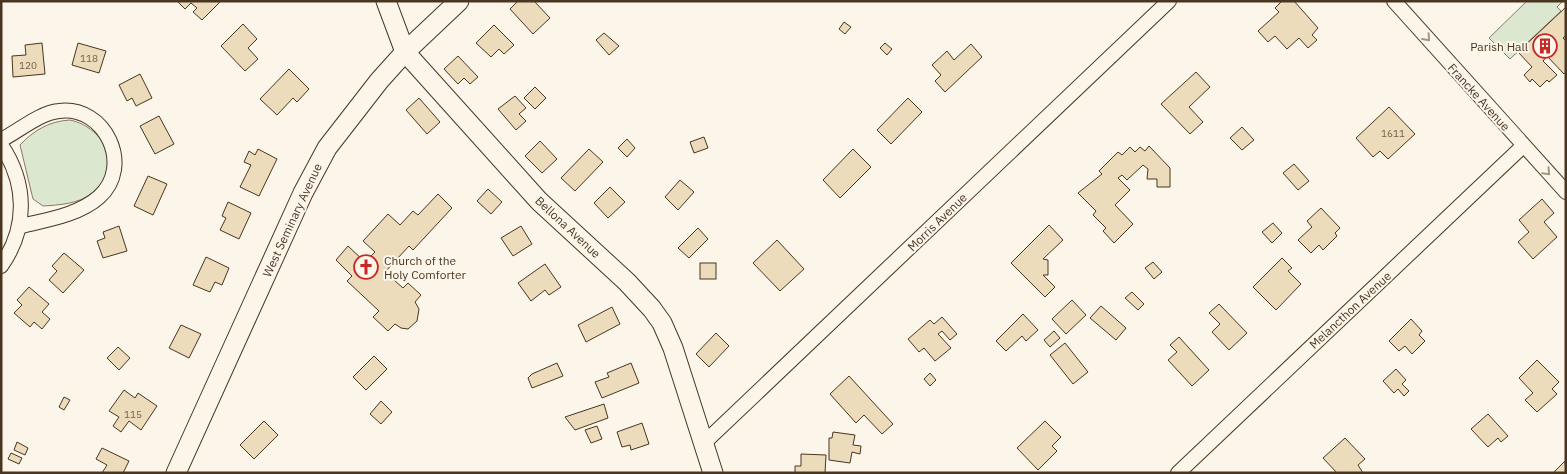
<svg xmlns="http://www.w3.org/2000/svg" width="1567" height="474" font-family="'IBM Plex Sans',sans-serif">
<rect width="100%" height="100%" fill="#fbf6e9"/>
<g fill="#dce7d0" stroke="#887966">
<polygon points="1527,1 1563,1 1557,7 1561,11 1510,59 1489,38"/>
<path d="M70,120C106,128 123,168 92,193C79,204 59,205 43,206L33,199L20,145C34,130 50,121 70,120Z"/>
</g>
<g fill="#ecdcbc" stroke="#4a3520">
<polygon points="177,1 221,1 202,20 193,12 197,8 191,3 185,9"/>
<polygon points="518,1 534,1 550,18 533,34 510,9"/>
<polygon points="1282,1 1294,1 1318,28 1312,35 1317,40 1308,48 1299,38 1287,49 1275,36 1268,42 1258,31 1279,12 1275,8"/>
<polygon points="1566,7 1566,35 1563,38 1566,41 1566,72 1564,74 1547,56 1543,61 1557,75 1549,82 1547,80 1540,87 1532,79 1530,82 1524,75 1532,67 1518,52"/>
<polygon points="844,22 851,27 845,34 839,29"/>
<polygon points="243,24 257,39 248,48 258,59 245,71 221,46"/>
<polygon points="494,25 514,45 504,54 499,49 491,57 476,43"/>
<polygon points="604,33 619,46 609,55 596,40"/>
<polygon points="42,43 45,74 13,77 12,56 26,55 25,45"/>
<polygon points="78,43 106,51 99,73 72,65"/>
<polygon points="885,43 892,49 887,55 880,48"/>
<polygon points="971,44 982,57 945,92 935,81 941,75 932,65 947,51 954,60"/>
<polygon points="458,56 478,77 470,84 464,78 458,84 444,69"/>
<polygon points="289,69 309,89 297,102 293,98 277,115 260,99"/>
<polygon points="1196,72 1210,87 1189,107 1203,122 1190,134 1161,104"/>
<polygon points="140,74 152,98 136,106 132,98 127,101 119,85"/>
<polygon points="535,87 546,98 535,109 524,98"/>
<polygon points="515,96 526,108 519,114 526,121 516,130 498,109"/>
<polygon points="419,98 440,122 427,134 406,110"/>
<polygon points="908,98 922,112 891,144 877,130"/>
<polygon points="1389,107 1415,134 1388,159 1380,151 1373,157 1356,138"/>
<polygon points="159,116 174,144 155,154 140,126"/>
<polygon points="1242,127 1254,140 1242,150 1230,138"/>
<polygon points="704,137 708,148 694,153 690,142"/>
<polygon points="627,139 635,148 627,157 618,148"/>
<polygon points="540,141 557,159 542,173 525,156"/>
<polygon points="1149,146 1170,168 1170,187 1157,187 1157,179 1147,179 1148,169 1143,165 1127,180 1122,175 1118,178 1130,190 1115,205 1133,224 1114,243 1103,231 1106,228 1093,215 1096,211 1078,193 1102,174 1099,171 1118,152 1122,155 1130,147 1135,152 1140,147 1145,151"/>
<polygon points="258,149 277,159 259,196 240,187 251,165 244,162 249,151 255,155"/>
<polygon points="589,149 603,162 575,191 561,178"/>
<polygon points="853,149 871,167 840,198 823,180"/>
<polygon points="1294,164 1309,181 1298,190 1283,173"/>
<polygon points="148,176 167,184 153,215 134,206"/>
<polygon points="680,180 694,192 678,210 665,197"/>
<polygon points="610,187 625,202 608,218 594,203"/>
<polygon points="488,189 502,202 491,214 477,201"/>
<polygon points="438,194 452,208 413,250 409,246 385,272 403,288 408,283 421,295 415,302 419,309 417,321 408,329 401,328 395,324 388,331 373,317 379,311 347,281 352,276 336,260 348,246 365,262 375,252 363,241 388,214 400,225 413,211 418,215"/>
<polygon points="1542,199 1554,213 1544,222 1557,237 1533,259 1518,242 1529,232 1519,220"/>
<polygon points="228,202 251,213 239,239 220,230 226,218 222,216"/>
<polygon points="1321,208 1340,228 1335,233 1337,236 1323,250 1319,245 1311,253 1298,240 1312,227 1307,221"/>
<polygon points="1273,223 1282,233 1272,243 1262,232"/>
<polygon points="1049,225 1063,240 1043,259 1048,260 1048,275 1043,275 1055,287 1045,297 1011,263"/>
<polygon points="119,226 127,251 103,258 97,241 105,238 103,232"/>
<polygon points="521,226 532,244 513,256 501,238"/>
<polygon points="698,228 708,239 689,258 678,248"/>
<polygon points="777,240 804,269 780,291 753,263"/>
<polygon points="64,253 84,270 63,293 49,280 57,271 52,266"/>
<polygon points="206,257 229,268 222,285 215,282 210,292 193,285"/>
<polygon points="1282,258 1292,268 1288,271 1301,284 1276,310 1253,287"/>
<polygon points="1153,262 1162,272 1154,279 1145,268"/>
<rect x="700" y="263" width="16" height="16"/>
<polygon points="545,264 561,287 549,295 545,290 531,301 518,283"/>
<polygon points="29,287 49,304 42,312 50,319 42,329 34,322 30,327 14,313 22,305 17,300"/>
<polygon points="1132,292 1144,304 1138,310 1125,298"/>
<polygon points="1072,300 1086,315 1066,334 1052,319"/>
<polygon points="1219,304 1247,333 1229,350 1212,332 1220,324 1209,313"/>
<polygon points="1101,306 1126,328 1116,340 1090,318"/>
<polygon points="612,307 620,324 586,342 578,325"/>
<polygon points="1023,314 1038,330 1026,341 1022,336 1006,351 996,341"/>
<polygon points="942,317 957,334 950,340 942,331 938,334 951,348 935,361 924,348 919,352 908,339 930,320 934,324"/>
<polygon points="1411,319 1422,331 1419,335 1425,341 1412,354 1405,346 1399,351 1389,341"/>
<polygon points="181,325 201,334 189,358 169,348"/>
<polygon points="1054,331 1060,338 1050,347 1044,340"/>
<polygon points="716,333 729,346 709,367 696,354"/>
<polygon points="1179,337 1209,370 1192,386 1168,360 1177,352 1170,345"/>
<polygon points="1065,343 1088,372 1073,384 1050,355"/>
<polygon points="118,347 130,358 119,370 107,358"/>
<polygon points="374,356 387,369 366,390 353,377"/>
<polygon points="1537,360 1559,382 1552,389 1557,394 1537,412 1525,400 1533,393 1519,378"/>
<polygon points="557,363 563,376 532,388 528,378 532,374"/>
<polygon points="631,363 639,383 602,398 595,382 609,377 607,373"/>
<polygon points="1396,369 1406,380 1402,384 1409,391 1404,396 1398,389 1394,393 1383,381"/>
<polygon points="930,373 936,380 930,386 924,379"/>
<polygon points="849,376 893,424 882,434 864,415 856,423 830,394"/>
<polygon points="124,390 135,398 138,393 157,406 141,430 129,421 121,432 113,426 119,417 109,411"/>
<polygon points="64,397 70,400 64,410 59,407"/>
<polygon points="381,401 392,412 381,424 370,414"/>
<polygon points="604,404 608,418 575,430 565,417"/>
<polygon points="1488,414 1508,436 1501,442 1498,438 1488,447 1471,429"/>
<polygon points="264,421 278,435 254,459 240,445"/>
<polygon points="1045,421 1061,437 1052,446 1057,451 1038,470 1017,448"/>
<polygon points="642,423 649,444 631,450 630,445 622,447 617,432"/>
<polygon points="597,426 602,439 591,443 585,430"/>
<polygon points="833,432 855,435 853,445 861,446 860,454 852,452 850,463 829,460 829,438 832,438"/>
<polygon points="1345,438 1365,459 1358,465 1363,473 1337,473 1323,458"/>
<polygon points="17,442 28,448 25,455 14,450"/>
<polygon points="102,448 129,461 123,473 102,473 107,465 96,459"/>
<polygon points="11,453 22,458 19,464 8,459"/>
<polygon points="801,454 826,455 825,473 795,473 795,466 801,466"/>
<polygon points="1565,461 1566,473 1553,473"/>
</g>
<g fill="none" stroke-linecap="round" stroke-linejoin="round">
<g stroke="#4a3520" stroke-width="16">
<g id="street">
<polyline points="1394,1 1566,192"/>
<path d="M1,140C19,131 39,113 59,111C105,105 134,166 99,197C79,215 46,220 21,226"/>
<path d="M1,145C27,183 28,228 1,266"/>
<polyline points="704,443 1169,1"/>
<polyline points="1178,473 1523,146"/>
</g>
</g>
<g stroke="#4a3520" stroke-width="21">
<g id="secondary">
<polyline points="386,1 405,52 539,201 627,282 652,309 662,323 673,348 713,473"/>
<polyline points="176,473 303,193 327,148 379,81 405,52 459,1"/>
</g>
</g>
<use href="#street" stroke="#fbf6e9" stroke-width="14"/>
<use href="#secondary" stroke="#fbf6e9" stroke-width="19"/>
</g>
<defs><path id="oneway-chevron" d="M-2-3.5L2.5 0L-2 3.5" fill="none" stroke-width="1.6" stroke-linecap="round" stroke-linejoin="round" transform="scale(1.25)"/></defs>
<g stroke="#a29684">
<use href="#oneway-chevron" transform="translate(1427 38) rotate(48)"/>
<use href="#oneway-chevron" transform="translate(1547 172) rotate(47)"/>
</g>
<defs>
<g id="building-ring" transform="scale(1.25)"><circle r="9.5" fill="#fbf6e9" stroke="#c62828" stroke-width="1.5"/><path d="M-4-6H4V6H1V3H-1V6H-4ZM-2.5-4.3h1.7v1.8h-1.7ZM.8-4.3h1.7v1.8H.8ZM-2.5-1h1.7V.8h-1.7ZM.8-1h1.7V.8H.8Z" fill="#c62828"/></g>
<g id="church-ring" transform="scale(1.25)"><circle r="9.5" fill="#fbf6e9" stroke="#c62828" stroke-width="1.5"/><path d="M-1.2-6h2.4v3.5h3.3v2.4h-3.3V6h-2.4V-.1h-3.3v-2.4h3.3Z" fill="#c62828"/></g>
</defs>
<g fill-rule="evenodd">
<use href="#building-ring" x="1545" y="46"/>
<use href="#church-ring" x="366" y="267"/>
</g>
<g text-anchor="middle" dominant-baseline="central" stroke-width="4" stroke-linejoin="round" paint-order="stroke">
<g font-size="10" fill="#725f47">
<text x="89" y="58">118</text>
<text x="28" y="65">120</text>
<text x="1393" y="133">1611</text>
<text x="133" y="414">115</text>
</g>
<g font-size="12" fill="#4a3520" stroke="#fbf6e9" text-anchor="end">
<text x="1528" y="46">Parish Hall</text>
<text x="384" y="260" text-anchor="start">Church of the<tspan x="384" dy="14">Holy Comforter</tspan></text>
</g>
<g font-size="12" fill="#4a3520" stroke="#fbf6e9">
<text transform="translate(1479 97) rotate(48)">Francke Avenue</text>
<text transform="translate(292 220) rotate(-65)">West Seminary Avenue</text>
<text transform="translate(937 222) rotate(-44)">Morris Avenue</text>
<text transform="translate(568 227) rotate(43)">Bellona Avenue</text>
<text transform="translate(1350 310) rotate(-43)">Melancthon Avenue</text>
</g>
</g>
<rect width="1567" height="474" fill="none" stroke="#4a3520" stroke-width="5"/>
</svg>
